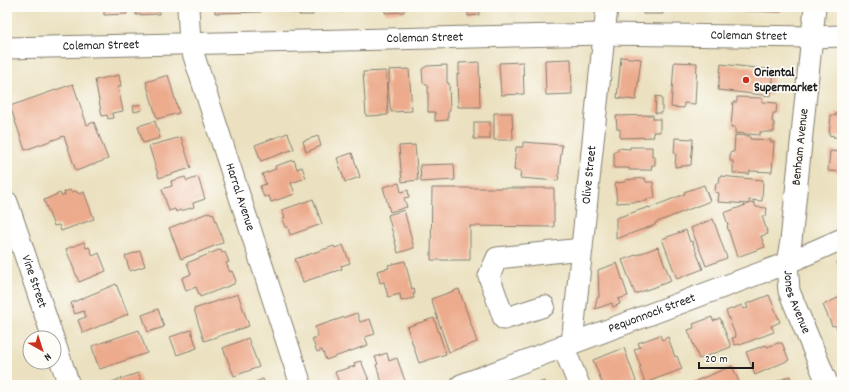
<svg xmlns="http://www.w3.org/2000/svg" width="849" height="392" font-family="Dekko,sans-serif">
<rect width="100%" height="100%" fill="#fdfcf7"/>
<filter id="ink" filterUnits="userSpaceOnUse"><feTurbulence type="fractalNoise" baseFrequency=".025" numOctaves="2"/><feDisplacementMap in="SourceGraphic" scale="8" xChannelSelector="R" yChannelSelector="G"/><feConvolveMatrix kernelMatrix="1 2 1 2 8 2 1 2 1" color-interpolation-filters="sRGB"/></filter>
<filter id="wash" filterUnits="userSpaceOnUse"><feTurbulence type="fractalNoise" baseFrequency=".012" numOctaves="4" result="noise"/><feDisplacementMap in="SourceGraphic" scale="16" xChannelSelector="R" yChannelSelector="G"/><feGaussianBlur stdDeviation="0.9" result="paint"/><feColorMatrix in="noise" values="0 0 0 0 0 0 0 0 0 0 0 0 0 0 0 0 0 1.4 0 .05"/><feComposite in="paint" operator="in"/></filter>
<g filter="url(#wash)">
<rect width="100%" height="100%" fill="#ebe1c0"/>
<g id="blocks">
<g fill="#edab8d">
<polygon points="104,7 126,7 127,14 104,15"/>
<polygon points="136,7 159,7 159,14 136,15"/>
<polygon points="215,7 261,7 261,12 215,13"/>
<polygon points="291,7 320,7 320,9 313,12 313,15 299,15 299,13 291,13"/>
<polygon points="335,7 346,7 344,11 339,11 335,9"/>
<polygon points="385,7 406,7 406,9 404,9 404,12 385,13"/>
<polygon points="459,7 488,7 488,9 479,9 479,15 468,16 468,10 459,10"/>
<rect x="557" y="7" width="15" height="2"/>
<polygon points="642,7 663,7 663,14 643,14"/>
<polygon points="668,7 688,7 688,10 668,8"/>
<polygon points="694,7 714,7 714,10 693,8"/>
<polygon points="744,7 782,7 781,12 744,11"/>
<polygon points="621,57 641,59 636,100 617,98"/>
<polygon points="571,59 572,94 546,95 545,60"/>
<polygon points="479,62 480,107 458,107 457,74 459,74 459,63"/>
<polygon points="523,62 524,94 501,95 499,63"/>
<polygon points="674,62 697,63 695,104 684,103 684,108 671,107"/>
<polygon points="721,64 774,70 771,96 718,90"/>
<polygon points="447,65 447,83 449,83 450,111 448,112 448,120 435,121 435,112 428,112 428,86 423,83 422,69 427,66"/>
<polygon points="409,69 412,111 391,112 387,84 389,83 389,70"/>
<polygon points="386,71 388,115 366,116 363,72"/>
<polygon points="119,75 121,86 118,87 123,111 112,113 113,118 108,119 107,115 102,116 95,80"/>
<polygon points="168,75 179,113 157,119 146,82"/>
<polygon points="73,84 87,125 94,122 108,159 76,171 64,136 25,150 10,106"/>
<polygon points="656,96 662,97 662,113 655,113"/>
<polygon points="737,97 762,98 762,102 777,103 776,113 773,113 772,122 774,122 774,132 760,132 760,135 735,133 735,127 731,127 733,102 737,102"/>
<polygon points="141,104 142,110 134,112 133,106"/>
<polygon points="494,113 512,113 513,140 494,140"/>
<polygon points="836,113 842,113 842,138 833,137 834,136 829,135 831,115 836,116"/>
<polygon points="653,115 653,119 660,119 660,132 653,132 654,137 620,138 620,129 617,129 616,116"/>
<polygon points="155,121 160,138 143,143 138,126"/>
<rect x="474" y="122" width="16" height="17"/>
<polygon points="288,133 294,149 261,161 255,145"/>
<polygon points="735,135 750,136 750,139 771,140 770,142 774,142 772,172 750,171 749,174 733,173 733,161 730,161 730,152 734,152"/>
<polygon points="318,136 321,146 306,152 303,141"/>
<polygon points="181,137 191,168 159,178 149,146"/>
<polygon points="675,138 693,139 691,165 675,167 676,154 674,153"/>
<polygon points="523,142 562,145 558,181 520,178 521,171 514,170 516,147 523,147"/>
<polygon points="415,145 418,180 402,182 399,146"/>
<polygon points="630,147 652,147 652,157 655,157 655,165 652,165 651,170 629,170 629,168 614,168 614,151 618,151 618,148 630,149"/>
<polygon points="830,151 842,152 842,172 828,171"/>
<polygon points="352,153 360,177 345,182 337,158"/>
<polygon points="294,160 297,169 302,167 306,178 291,183 295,194 271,202 269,196 264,197 260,186 266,184 262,174 276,169 275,166"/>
<polygon points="454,164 455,180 421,182 420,165"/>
<polygon points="720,176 763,180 762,201 749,200 749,204 718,202 719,193 715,192 716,183 719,183"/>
<polygon points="185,177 187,181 198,177 205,199 193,203 194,207 181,211 180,210 176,212 175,209 169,211 162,189 172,186 171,181"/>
<polygon points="645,178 646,182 653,182 655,198 647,199 647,201 617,203 615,183 625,182 625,180"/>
<polygon points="399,183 401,192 408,190 409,197 404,198 407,207 390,212 383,187"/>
<polygon points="704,185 710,201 655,223 655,225 616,239 616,218 649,207 649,208 685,194 684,192"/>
<polygon points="432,188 554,188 554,227 470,226 470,260 431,260"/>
<polygon points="70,190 71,192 75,191 80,194 84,192 94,219 61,231 59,225 54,226 44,200 60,193 61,196 65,195 64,192"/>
<polygon points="313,199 322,224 290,235 288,227 285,227 282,219 285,218 282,210"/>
<polygon points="754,202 756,207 767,208 766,216 762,216 768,234 761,236 765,247 737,257 727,226 728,225 724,213"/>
<polygon points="404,210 414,248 398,253 388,215"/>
<polygon points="210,212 211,214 213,213 223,241 222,243 181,259 169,228"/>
<polygon points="713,219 727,258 706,266 691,228"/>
<polygon points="686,230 690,242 692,241 703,269 677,279 662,239"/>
<polygon points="84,242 86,248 89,247 93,256 99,253 106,271 79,282 66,249"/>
<polygon points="343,245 350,263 341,266 342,269 303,282 295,259 334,246 335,248"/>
<polygon points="658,247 671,281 635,294 622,260"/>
<polygon points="221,249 222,253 225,252 229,262 226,263 230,272 232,271 236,281 234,282 234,284 200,297 196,287 186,291 182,278 191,274 187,263"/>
<polygon points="140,251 145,266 130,271 125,256"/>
<polygon points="842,260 842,274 837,262"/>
<polygon points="405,261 412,289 414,288 415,294 413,294 414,298 401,301 400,294 388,297 384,282 380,283 377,271 389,268 388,265"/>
<polygon points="617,263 628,296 618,299 620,304 613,307 612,303 595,309 597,298 599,297 598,270"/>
<polygon points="116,284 128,314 83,333 78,320 86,317 84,311 75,314 71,303"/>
<polygon points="459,289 477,342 449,352 431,299"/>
<polygon points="238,294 249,326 204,341 194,309"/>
<polygon points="769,295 780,322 771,326 774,332 740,345 739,344 735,345 732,338 736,337 726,311 742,305 744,309 748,308 746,304"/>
<polygon points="842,296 842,327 837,329 835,325 832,326 823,305"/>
<polygon points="158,309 164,327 148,332 142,315"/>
<polygon points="357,313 360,322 370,319 375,334 365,337 368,345 326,360 322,350 317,352 312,339 318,337 315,327"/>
<polygon points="712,317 713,321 720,318 731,347 699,359 688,330 694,328 693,324"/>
<polygon points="434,318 446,354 419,363 407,327"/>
<polygon points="139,330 147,353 100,369 96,360 92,346"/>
<polygon points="191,330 197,348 177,355 170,337"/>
<polygon points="660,335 662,340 668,337 675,357 677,356 682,369 645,383 639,367 641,367 634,350 640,347 638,343"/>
<polygon points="248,338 259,367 234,376 223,348"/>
<polygon points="778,343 782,343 789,360 755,375 746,352 766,345 767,347"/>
<polygon points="624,348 636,381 627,385 603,385 593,360"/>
<polygon points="387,353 389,361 397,358 405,381 395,385 383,385 376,365 378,364 375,357"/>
<polygon points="361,361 371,385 340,385 335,372 355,366 354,363"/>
<polygon points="732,366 739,382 731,385 686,385"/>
<polygon points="138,373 142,385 103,385"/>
<polygon points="790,376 794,385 768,385"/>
<polygon points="263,379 265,385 249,385"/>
<polygon points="544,381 545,385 533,385"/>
</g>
</g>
</g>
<g filter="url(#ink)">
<use href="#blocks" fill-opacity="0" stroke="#847e6e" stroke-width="1"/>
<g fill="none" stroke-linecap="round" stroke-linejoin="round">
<g stroke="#847e6e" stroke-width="23">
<g id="minor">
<path id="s1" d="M188,7L190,44L301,385"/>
<path id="s2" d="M815,7L791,241L787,263L789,291L828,385"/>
<path id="s3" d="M7,48L604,34L812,37L842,36"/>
<path id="s4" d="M7,202L53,338"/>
<polyline points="544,306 504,319 489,276 497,258 582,249"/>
<polyline points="54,341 69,385"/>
<path id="s5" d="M572,343L607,7"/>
<polyline points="563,346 579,385"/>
<path id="s6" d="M461,385L787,263L842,239"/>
</g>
</g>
<use href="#minor" stroke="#fff" stroke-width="21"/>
</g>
</g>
<circle fill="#c8321e" stroke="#fdfcf7" stroke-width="1.5" cx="746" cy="80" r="4"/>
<g text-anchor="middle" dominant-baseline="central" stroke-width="3.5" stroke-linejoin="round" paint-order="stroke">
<g font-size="13" fill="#1c1c1c" stroke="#fdfcf7">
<text stroke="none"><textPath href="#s3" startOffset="742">Coleman Street</textPath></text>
<text stroke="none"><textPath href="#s3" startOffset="418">Coleman Street</textPath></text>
<text stroke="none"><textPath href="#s3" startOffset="94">Coleman Street</textPath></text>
<text transform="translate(801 147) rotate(-84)">Benham Avenue</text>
<text stroke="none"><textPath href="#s5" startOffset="169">Olive Street</textPath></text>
<text stroke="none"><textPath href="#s1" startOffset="198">Harral Avenue</textPath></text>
<text stroke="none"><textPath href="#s4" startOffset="84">Vine Street</textPath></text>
<text stroke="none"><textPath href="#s2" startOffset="298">Jones Avenue</textPath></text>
<text stroke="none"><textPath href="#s6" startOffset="204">Pequonnock Street</textPath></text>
</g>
<g font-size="13" font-weight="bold" fill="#1c1c1c" stroke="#fdfcf7" text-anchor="start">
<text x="754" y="73">Oriental<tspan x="754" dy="15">Supermarket</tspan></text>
</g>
</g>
<rect width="849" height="392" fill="none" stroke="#fdfcf7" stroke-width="24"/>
<g transform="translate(42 350) rotate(141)"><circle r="19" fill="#fdfcf7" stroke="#a3a29f"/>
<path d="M0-3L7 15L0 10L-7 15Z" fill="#c8321e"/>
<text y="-6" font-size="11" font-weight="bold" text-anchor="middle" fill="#1c1c1c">N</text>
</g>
<path d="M699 362v6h54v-6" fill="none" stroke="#1c1c1c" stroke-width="2"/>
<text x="705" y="362" font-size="12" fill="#1c1c1c" stroke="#fdfcf7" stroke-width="3" paint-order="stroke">20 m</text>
</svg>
